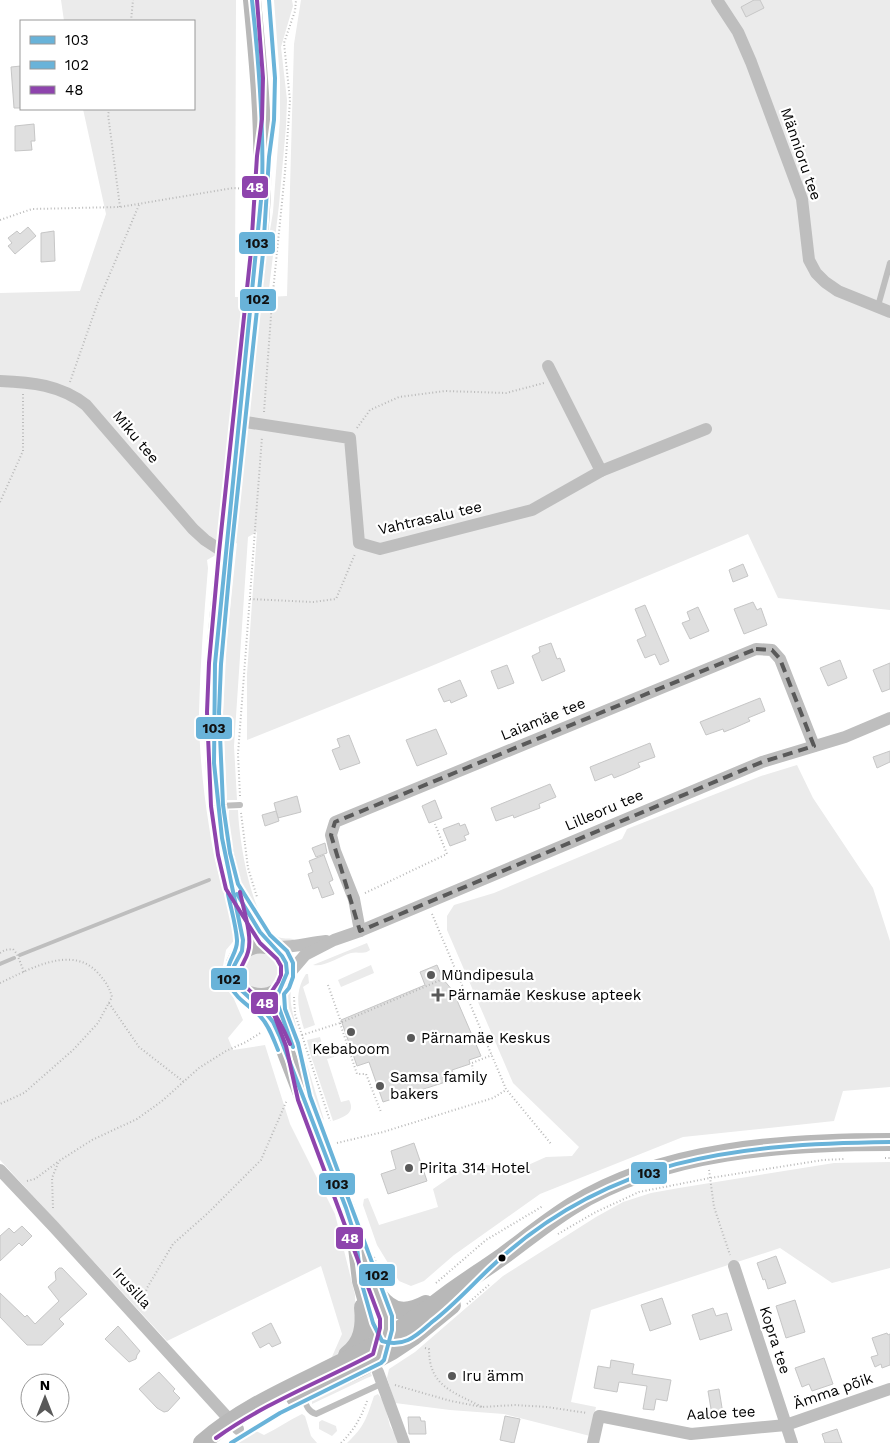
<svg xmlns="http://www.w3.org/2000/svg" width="890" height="1443" font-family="'Work Sans',sans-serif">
<rect width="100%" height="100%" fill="#fff"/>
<g fill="#ebebeb">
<path d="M61,0H236L235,297H259L273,212L280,118V80L274,0H292L293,6L281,47L287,100L286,126L279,205L268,297L287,296L294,44L301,0H890V610L778,598L748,534L429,667L247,740V674L257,532L248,537L234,746L237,800H227L223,715L227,638L237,543L207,560L208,568C204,616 200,664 199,712C199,750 203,789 209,826C214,864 226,900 237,937L226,950L222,971L243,1020L228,1038L233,1050L265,1045L290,1124L335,1214L355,1295L356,1325L350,1344L331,1359L342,1334L321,1266L167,1341L0,1160V293L80,291L106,214L83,109H194V21H64Z"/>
<polygon points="797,765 813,798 873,888 890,941 890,1087 843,1091 834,1121 683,1137 540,1194 454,1255 424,1281 411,1286 399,1281 377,1245 363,1205 364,1199 368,1198 379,1225 438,1207 433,1189 471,1163 494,1166 506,1175 546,1157 572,1156 579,1147 513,1083 447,930 447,916 454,905 494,893 622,839 627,829 761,776"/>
<path d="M229,810H238C239,839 251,921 278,937C282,939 289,938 293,939L296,942L277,941C266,925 252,910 243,893C234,877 227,829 229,810Z"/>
<path d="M367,943L370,950C364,955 358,951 351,953C338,957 326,967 313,965Z"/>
<circle cx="261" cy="971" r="18"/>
<polygon points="371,965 374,973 341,987 338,980"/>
<path d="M306,974H308L309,983L303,987L315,1025L304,1029C298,1009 294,992 306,974Z"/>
<path d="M292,985C287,1005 296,1018 298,1036L295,1038C290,1025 281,1008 285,995C286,991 290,987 292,985Z"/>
<path d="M320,1037L325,1055L332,1053L335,1054L334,1057L327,1059L341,1102L349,1100C356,1113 344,1117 333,1121L311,1056L307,1040Z"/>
<polygon points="297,1046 301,1046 302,1048 324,1120 317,1113 314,1107"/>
<polygon points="890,1162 890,1268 832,1283 780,1248 591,1310 571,1402 596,1407 590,1436 504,1414 450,1410 395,1403 387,1378 389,1369 415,1352 503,1276 596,1217 623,1202 651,1193 679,1188 834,1163"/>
<polygon points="370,1372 372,1376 367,1378 312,1404 312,1400"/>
<path d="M378,1394L384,1402L390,1426L400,1443H347C365,1426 366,1419 374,1396Z"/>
<path d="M302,1414L305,1416L311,1436L317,1443H237L256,1431L264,1435C277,1429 289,1420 302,1414Z"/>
<polygon points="322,1420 336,1426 337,1431 332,1436 319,1429 319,1422"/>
</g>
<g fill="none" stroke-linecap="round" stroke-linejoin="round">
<g stroke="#bebebe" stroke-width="4">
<polyline points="20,955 209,880"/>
<polyline points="0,964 14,958"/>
</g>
</g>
<g fill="#dfdfdf" stroke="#c6c6c6">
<polygon points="754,0 760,0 764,8 746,17 741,7"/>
<polygon points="21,66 21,108 14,108 11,67"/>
<polygon points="34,124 35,141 31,141 32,150 15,151 15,126"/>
<polygon points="28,227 36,236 15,254 8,246 12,243 8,238 17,231 20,234"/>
<polygon points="54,231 55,261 41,262 41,233"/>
<polygon points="743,564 748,576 733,582 729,570"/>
<polygon points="753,602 757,610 761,608 767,625 744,634 734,609"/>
<polygon points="645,605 669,661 660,665 655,654 645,658 637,640 646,636 635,609"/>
<polygon points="698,607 709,631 690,639 682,623 690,620 687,612"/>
<polygon points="551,643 557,659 560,658 565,671 542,681 532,656 540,652 539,647"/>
<polygon points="840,660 847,678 828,686 820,668"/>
<polygon points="890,663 890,689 882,692 873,670"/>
<polygon points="507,665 514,683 498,689 491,671"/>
<polygon points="460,680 467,696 451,703 450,700 444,702 438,689"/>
<polygon points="760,698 765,711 748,718 750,721 734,728 724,732 723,729 706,735 700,722"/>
<polygon points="436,729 447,754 417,766 406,740"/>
<polygon points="349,735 360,763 340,770 332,750 340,747 337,739"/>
<polygon points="650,743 655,757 638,763 640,767 624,774 614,778 612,774 595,781 590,767"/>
<polygon points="890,751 890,762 877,768 873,757"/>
<polygon points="550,784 556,797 539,804 540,808 524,814 514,818 513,815 496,821 491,808"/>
<polygon points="297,796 301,812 278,818 274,803"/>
<polygon points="435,800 442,818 429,823 422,806"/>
<polygon points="276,811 279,821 265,826 262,815"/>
<polygon points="459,823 460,826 465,824 469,834 464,836 466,840 450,846 443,829"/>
<polygon points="325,843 327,853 316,857 312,848"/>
<polygon points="324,855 333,880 329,882 334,894 322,898 318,887 313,889 308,874 313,872 309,861"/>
<polygon points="437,965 443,979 453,991 481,1056 469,1060 470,1064 452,1070 455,1079 383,1102 369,1062 357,1066 341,1020 425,985 420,972"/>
<polygon points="414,1143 427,1181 388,1194 381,1174 396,1169 391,1151"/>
<polygon points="22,1226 32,1236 22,1246 19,1243 0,1261 0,1236 9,1228 14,1233"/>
<polygon points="776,1256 786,1283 768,1289 765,1279 763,1280 757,1263"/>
<polygon points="59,1268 62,1268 87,1294 59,1319 64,1324 42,1345 27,1345 0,1317 0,1293 25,1317 27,1315 35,1324 59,1301 48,1287 56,1280 55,1272"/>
<polygon points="662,1298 671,1324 650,1331 641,1305"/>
<polygon points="795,1300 805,1332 786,1338 776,1306"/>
<polygon points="713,1308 716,1316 727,1313 732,1330 700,1340 692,1315"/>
<polygon points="271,1323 281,1343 272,1347 269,1343 260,1348 252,1333"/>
<polygon points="118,1326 140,1351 137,1355 136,1359 129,1362 105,1339"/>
<polygon points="887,1333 888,1335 890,1334 890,1365 882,1368 881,1364 875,1367 871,1357 878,1355 872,1338"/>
<polygon points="824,1358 833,1384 812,1391 809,1384 802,1387 795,1368"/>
<polygon points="611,1360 634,1364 632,1374 671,1380 667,1401 656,1399 654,1410 643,1409 647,1386 619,1382 617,1392 594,1388 598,1366 610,1368"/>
<polygon points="159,1372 175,1389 173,1391 180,1398 168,1411 164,1412 157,1408 139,1389"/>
<polygon points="719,1389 723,1414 712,1415 708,1391"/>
<polygon points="505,1416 520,1419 514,1443 500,1440"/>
<polygon points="408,1417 420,1417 421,1421 425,1421 426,1434 409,1434"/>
<polygon points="837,1429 842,1443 825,1443 822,1434"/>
</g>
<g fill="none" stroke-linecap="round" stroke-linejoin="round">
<g stroke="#b9b9b9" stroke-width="2" stroke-dasharray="1 2.5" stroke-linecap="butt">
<polyline points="131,21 133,0"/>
<polyline points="110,109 108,114 120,207"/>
<polyline points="0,220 32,209 120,207 233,188 247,189"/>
<polyline points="70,382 98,302 139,205"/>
<polyline points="264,412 272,302 285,172 290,100 284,43 295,11 296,0"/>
<polyline points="357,428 370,410 399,397 445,391 506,393 544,383"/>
<polyline points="0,502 23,451 23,394"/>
<polyline points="250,599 313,602 336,599 355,554"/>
<polyline points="240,796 238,754 262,437"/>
<polyline points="241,813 248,868 257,897"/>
<polyline points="365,893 447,854 435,824"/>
<polyline points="432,914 506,1089 552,1145"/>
<polyline points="0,953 5,950 13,949 17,954 24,972"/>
<path d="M0,983C28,970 70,945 96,971C104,979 109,986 112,997L98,1023L73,1050L24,1093L0,1104"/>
<polyline points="328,985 341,1022"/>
<polyline points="294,997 295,1014 330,1121"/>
<polyline points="109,1003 139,1047 184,1082"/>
<polyline points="340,1023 357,1074 366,1074 381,1112"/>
<polyline points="302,1035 340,1023 457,973"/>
<polyline points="469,1083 473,1074 472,1063 492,1055"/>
<polyline points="337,1143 383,1132 493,1098 506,1090"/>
<polyline points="885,1158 890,1158"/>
<polyline points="709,1170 714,1207 730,1255"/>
<polyline points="27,1181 35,1179 59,1161"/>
<polyline points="53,1208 52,1178 59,1161 92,1140 137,1119 162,1101 199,1068 226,1051 246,1042 262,1032"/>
<polyline points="558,1234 596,1212 639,1192 710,1178 823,1160 845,1159"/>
<polyline points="374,1257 378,1269"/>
<polyline points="436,1283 486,1240 543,1206"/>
<polyline points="142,1304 147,1288 173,1244 208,1213 261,1160 287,1100"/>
<polyline points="467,1304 490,1284"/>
<path d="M425,1348L429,1349C429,1387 454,1392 482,1407"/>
<polyline points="395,1385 451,1401 482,1407 515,1405 547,1407 587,1413"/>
<path d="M341,1443C354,1430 361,1418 367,1401"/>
</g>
<g stroke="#bebebe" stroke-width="6">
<polyline points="878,306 890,263"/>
<polyline points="219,806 240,805"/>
<path d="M303,1396C306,1404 307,1411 316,1414L383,1383"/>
</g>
<g stroke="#bebebe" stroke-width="12">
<polyline points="717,0 738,32 751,62 802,199 809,260 816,273 825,282 838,291 890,312"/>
<polyline points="548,366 601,471"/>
<path d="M0,381C31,382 61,385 86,405L193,529L205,540L225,553"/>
<polyline points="239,421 350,438 359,543 380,549 532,510 601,471 706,429"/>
<polyline points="360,931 354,899 335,851 331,835 335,822 756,649 772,650 780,659 814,746"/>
<path d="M274,947C292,948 308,943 326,941"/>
<polyline points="287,976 305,955 334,940 360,931 762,762 845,737 890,718"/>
<polyline points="0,1170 54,1227 238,1429"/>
<polyline points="734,1266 792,1443"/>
<polyline points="378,1372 404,1443"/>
<polyline points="593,1443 599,1416 691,1434 786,1425 890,1389"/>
</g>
<g stroke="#b8b8b8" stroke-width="18">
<path d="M241,901C249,913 255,926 264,938C269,944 276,948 281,954C291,965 288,984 277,992C267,999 257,998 247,994"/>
<path d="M274,947C263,943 253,943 244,950C240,953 237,958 235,963C228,986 253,999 266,1013C272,1021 276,1029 280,1037L346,1208L356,1239L361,1281L373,1323L382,1341"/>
<path d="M242,951C245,913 227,875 222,838C213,781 212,723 215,665C217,619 223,573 228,527C235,458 243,390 250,321C255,277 261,232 262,187C264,125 258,62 252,0"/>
<polyline points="374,1283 386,1318 386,1329 381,1344"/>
<path d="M379,1296C393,1314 407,1314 426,1304"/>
<path d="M347,1355C363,1343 365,1326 363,1307"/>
<polyline points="295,1398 360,1368 392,1351 413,1337 452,1305"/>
<path d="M202,1443C255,1397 323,1376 383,1340C407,1326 429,1308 452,1291C469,1279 486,1268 503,1256C526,1239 548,1221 572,1206C663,1149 786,1142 890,1142"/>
</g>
<g stroke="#fff" stroke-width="8">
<g id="bus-1">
<path d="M252,0C259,63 264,127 262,190L215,664L214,763L222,838L243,940L242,951L234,966V974L240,989L265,1012L273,1022L280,1037L346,1208L356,1239L361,1281L373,1323L382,1341C391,1344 399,1344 408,1340C417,1336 424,1329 432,1322C453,1306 471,1286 490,1268C607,1157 736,1144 890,1142"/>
<polyline points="237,894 260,932 282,956 286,963 287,973 278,994 278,1005 293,1047"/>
</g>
</g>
<g stroke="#fff" stroke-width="8">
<g id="bus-2">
<path d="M228,894C231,909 236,925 237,940C238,956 222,962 230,985C235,998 250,1006 260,1016C269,1025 273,1038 278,1050"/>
<polyline points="231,1443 280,1413 381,1363 384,1360 392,1330 392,1316 310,1096 298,1043 285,1009 284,994 289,988 293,977 293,963 287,951 270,935 238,884 230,853 223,805 219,712 221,664 231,554 263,253 269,157 274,120 275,78 269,0"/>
</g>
</g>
<g stroke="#fff" stroke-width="8">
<g id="bus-3">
<path d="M240,892C243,908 253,937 248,952C245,964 237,966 242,981C247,992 262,999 270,1008C279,1018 284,1031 290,1044"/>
<path d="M216,1438C265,1403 320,1382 373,1354L380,1328V1319L298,1100L286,1046L273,1012L272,991L278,982L281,975V966L277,959L260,943L226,889L218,855L211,806L207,712L209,663L219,552L251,251L257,156L262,119L263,78L257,0"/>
</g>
</g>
<use href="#bus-1" stroke="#69b3d9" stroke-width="4"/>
<use href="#bus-2" stroke="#69b3d9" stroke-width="4"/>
<use href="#bus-3" stroke="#8e44ad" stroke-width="4"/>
</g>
<path fill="none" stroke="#595959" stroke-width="4" stroke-dasharray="10 6" stroke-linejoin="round" d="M756,649L772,650L780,659L814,746L762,762L360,931L331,835L335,822Z"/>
<g fill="#595959" stroke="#fff" stroke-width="2">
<circle cx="431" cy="975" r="5"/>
<path d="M435.5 987.5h5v5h5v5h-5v5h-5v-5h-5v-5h5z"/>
<circle cx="351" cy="1032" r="5"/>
<circle cx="411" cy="1038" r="5"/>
<circle cx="380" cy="1086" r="5"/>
<circle cx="409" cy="1168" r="5"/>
<circle cx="452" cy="1376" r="5"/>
</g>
<circle fill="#000" stroke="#fff" stroke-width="2" cx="502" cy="1258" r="4.5"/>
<g text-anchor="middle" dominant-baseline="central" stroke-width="4.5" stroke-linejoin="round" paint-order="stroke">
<g font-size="15" fill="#000" stroke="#fff">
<text transform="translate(801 154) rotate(71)">Männioru tee</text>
<text transform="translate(136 437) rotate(50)">Miku tee</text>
<text transform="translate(430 518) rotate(-13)">Vahtrasalu tee</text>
<text transform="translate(543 719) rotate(-22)">Laiamäe tee</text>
<text transform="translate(604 810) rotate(-23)">Lilleoru tee</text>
<text transform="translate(132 1288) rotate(48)">Irusilla</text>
<text transform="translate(775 1340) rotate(72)">Kopra tee</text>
<text transform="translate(833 1391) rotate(-19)">Ämma põik</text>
<text transform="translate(721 1413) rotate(-3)">Aaloe tee</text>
</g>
<g font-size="15" fill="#000" stroke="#fff" text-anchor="start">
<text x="441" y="975">Mündipesula</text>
<text x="448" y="995">Pärnamäe Keskuse apteek</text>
<text x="421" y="1038">Pärnamäe Keskus</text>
<text x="351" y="1049" text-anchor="middle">Kebaboom</text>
<text x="390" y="1077">Samsa family<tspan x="390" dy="17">bakers</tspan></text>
<text x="419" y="1168">Pirita 314 Hotel</text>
<text x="462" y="1376">Iru ämm</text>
</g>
</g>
<g stroke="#fff" stroke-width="2">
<rect x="241" y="175" width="28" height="24" rx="5" fill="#8e44ad"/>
<rect x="238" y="231" width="38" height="24" rx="5" fill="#69b3d9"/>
<rect x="239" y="288" width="38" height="24" rx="5" fill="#69b3d9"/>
<rect x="195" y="716" width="38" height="24" rx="5" fill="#69b3d9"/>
<rect x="210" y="967" width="38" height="24" rx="5" fill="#69b3d9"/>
<rect x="250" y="991" width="29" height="24" rx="5" fill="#8e44ad"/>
<rect x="630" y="1161" width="38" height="24" rx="5" fill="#69b3d9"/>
<rect x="318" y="1172" width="38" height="24" rx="5" fill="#69b3d9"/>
<rect x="335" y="1226" width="29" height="24" rx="5" fill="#8e44ad"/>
<rect x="358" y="1263" width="38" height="24" rx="5" fill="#69b3d9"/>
</g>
<g font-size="14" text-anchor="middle" font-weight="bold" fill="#fff">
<text x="255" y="192">48</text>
<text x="265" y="1008">48</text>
<text x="350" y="1243">48</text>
</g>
<g font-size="14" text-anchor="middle" font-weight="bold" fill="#111">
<text x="257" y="248">103</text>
<text x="258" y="304">102</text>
<text x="214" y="733">103</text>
<text x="229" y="984">102</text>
<text x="649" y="1178">103</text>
<text x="337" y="1189">103</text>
<text x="377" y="1280">102</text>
</g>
<rect x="20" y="20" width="175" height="90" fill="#ffffff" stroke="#999999"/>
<rect x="30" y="36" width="25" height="8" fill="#69b3d9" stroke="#999999"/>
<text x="65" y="45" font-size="15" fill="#000000">103</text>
<rect x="30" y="61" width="25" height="8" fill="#69b3d9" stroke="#999999"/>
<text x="65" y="70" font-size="15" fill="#000000">102</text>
<rect x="30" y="86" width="25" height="8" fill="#8e44ad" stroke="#999999"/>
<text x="65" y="95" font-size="15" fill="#000000">48</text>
<g transform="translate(45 1398)"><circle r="24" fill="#ffffff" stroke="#999999"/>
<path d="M0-4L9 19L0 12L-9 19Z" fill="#595959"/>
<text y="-8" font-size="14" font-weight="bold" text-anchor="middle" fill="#000000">N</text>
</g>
</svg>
